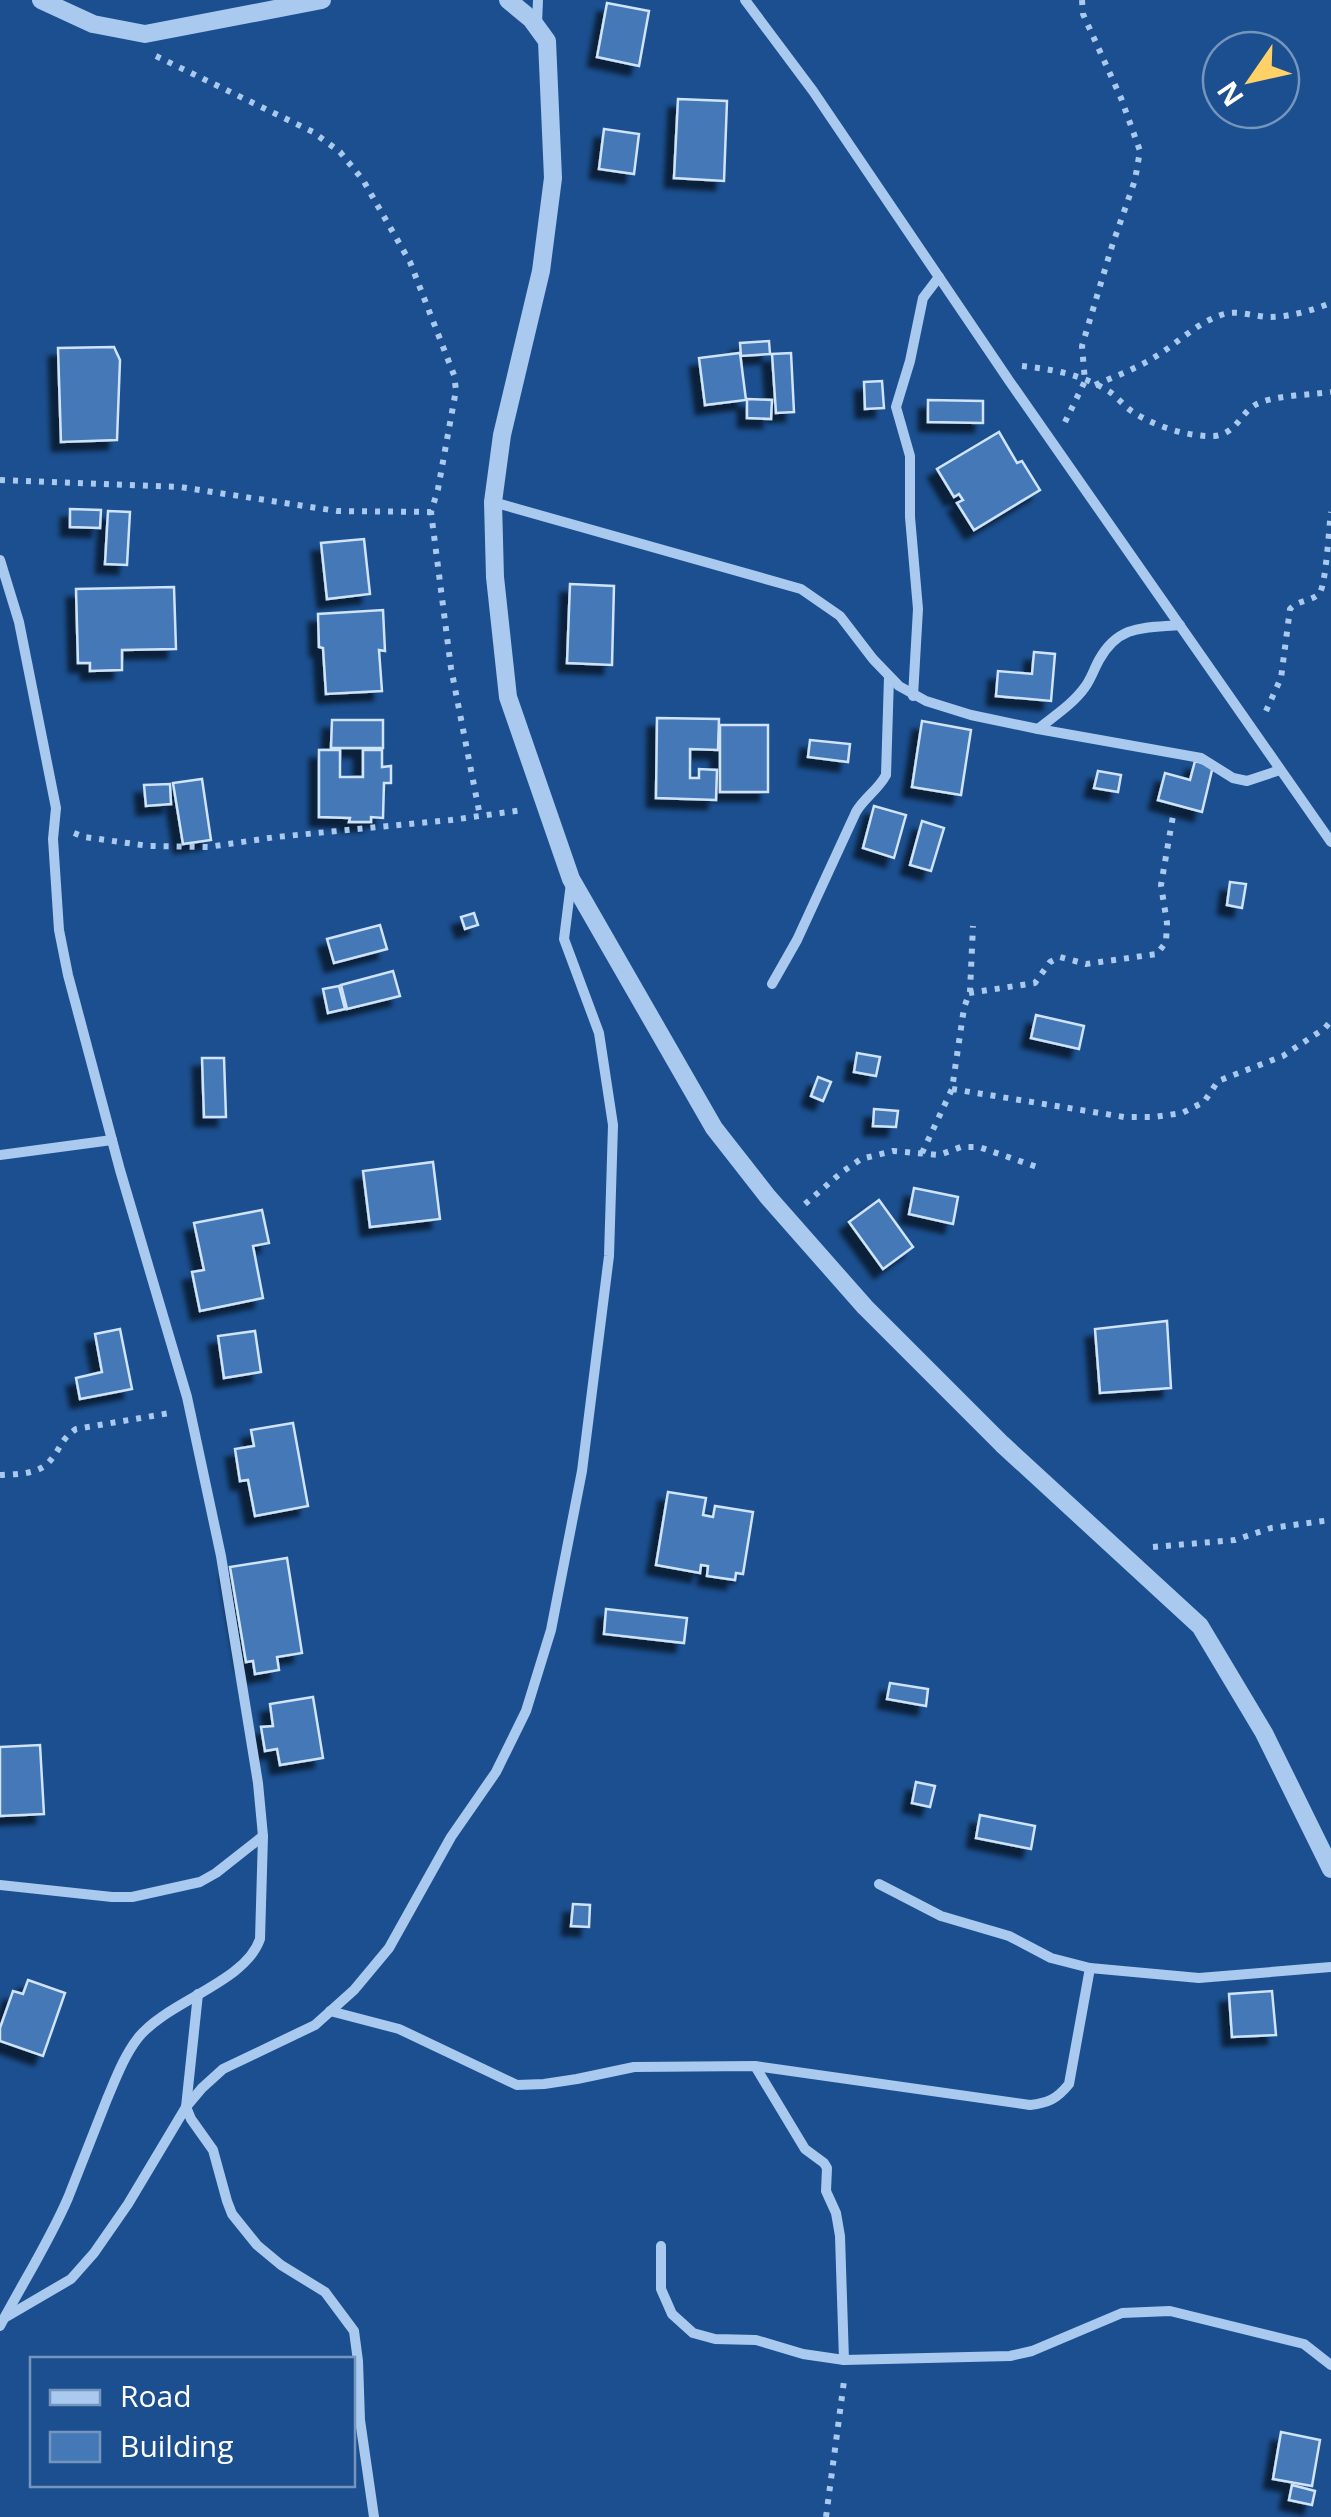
<svg xmlns="http://www.w3.org/2000/svg" width="1331" height="2517" font-family="'Open Sans',sans-serif">
<defs>
<filter id="shadow"><feDropShadow dx="-9" dy="9" stdDeviation="2.5" flood-color="#0009"/></filter>
</defs>
<rect width="100%" height="100%" fill="#1b4f8f"/>
<g fill="#4478b7" stroke="#cfe3fa" stroke-width="2.5" filter="url(#shadow)">
<polygon points="607,3 649,11 639,66 597,57"/>
<polygon points="678,99 727,101 724,181 674,178"/>
<polygon points="604,129 639,134 634,174 599,169"/>
<polygon points="769,341 770,354 741,356 740,343"/>
<polygon points="114,347 120,360 117,440 61,442 58,348"/>
<polygon points="740,353 746,400 705,405 699,358"/>
<polygon points="791,353 794,412 776,413 772,354"/>
<polygon points="882,381 884,408 865,409 864,382"/>
<polygon points="747,399 772,400 771,419 747,418"/>
<polygon points="928,400 983,401 983,423 928,422"/>
<polygon points="999,432 1017,463 1022,461 1040,490 974,530 957,503 963,500 959,494 954,497 937,469"/>
<polygon points="70,509 101,510 100,528 70,527"/>
<polygon points="108,511 130,512 127,565 105,564"/>
<polygon points="364,539 370,594 327,599 321,543"/>
<polygon points="570,584 614,586 612,665 567,663"/>
<polygon points="174,587 176,649 122,650 122,670 90,671 90,663 78,663 76,589"/>
<polygon points="383,610 385,651 379,650 382,691 326,694 323,648 319,647 318,614"/>
<polygon points="1034,652 1055,654 1051,701 996,696 998,671 1032,674"/>
<polygon points="657,718 719,719 718,750 690,749 690,778 699,778 699,769 717,770 716,800 656,798"/>
<polygon points="332,720 383,720 383,748 331,748"/>
<polygon points="922,721 971,730 961,795 912,787"/>
<rect x="720" y="725" width="48" height="67"/>
<polygon points="810,740 850,744 848,762 808,757"/>
<polygon points="319,750 340,750 340,777 363,777 363,750 382,750 382,767 391,766 391,783 384,783 383,818 371,817 371,822 349,822 350,818 319,817"/>
<polygon points="1195,761 1213,766 1202,812 1158,800 1165,773 1190,780"/>
<polygon points="1098,771 1121,775 1118,792 1094,788"/>
<polygon points="202,779 211,840 183,844 173,783"/>
<polygon points="170,784 171,804 146,806 144,785"/>
<polygon points="874,806 906,815 894,858 863,848"/>
<polygon points="922,821 944,828 931,871 910,865"/>
<polygon points="1230,882 1246,884 1242,908 1227,905"/>
<polygon points="474,913 478,925 465,929 461,917"/>
<polygon points="380,925 387,949 334,963 327,939"/>
<polygon points="393,971 400,996 347,1009 341,985"/>
<polygon points="339,986 345,1009 328,1013 323,989"/>
<polygon points="1036,1015 1084,1026 1079,1049 1031,1038"/>
<polygon points="857,1053 880,1057 876,1076 854,1072"/>
<polygon points="202,1058 224,1058 226,1117 204,1117"/>
<polygon points="818,1077 831,1082 823,1101 811,1096"/>
<polygon points="874,1109 898,1111 896,1127 873,1126"/>
<polygon points="433,1162 440,1219 370,1227 363,1171"/>
<polygon points="914,1188 958,1197 953,1224 909,1214"/>
<polygon points="879,1200 913,1247 883,1269 849,1222"/>
<polygon points="262,1210 269,1243 253,1246 263,1298 200,1311 192,1272 204,1270 194,1223"/>
<polygon points="1167,1321 1171,1388 1100,1393 1095,1329"/>
<polygon points="120,1329 132,1389 80,1399 76,1378 102,1372 95,1334"/>
<polygon points="255,1331 261,1372 224,1378 218,1336"/>
<polygon points="293,1423 308,1506 255,1516 248,1480 240,1481 235,1449 254,1446 251,1430"/>
<polygon points="668,1492 706,1498 703,1515 713,1517 715,1506 753,1512 743,1574 736,1573 735,1580 707,1576 708,1566 701,1565 700,1573 656,1565"/>
<polygon points="287,1558 302,1653 277,1657 279,1670 255,1674 253,1661 246,1662 230,1567"/>
<polygon points="606,1609 687,1618 684,1643 604,1634"/>
<polygon points="890,1683 928,1689 926,1706 887,1699"/>
<polygon points="313,1697 323,1758 280,1765 277,1749 265,1751 261,1727 273,1726 270,1704"/>
<polygon points="40,1745 44,1814 0,1816 0,1747"/>
<polygon points="916,1782 935,1786 930,1807 912,1803"/>
<polygon points="980,1815 1035,1826 1031,1849 976,1838"/>
<polygon points="573,1904 590,1905 589,1927 571,1926"/>
<polygon points="28,1980 65,1993 43,2056 0,2041 0,2028 13,1991 23,1994"/>
<polygon points="1272,1991 1276,2035 1232,2037 1229,1994"/>
<polygon points="1281,2432 1320,2440 1312,2486 1273,2479"/>
<polygon points="1292,2485 1315,2491 1312,2505 1289,2500"/>
</g>
<g fill="none" stroke-linecap="round" stroke-linejoin="round">
<g stroke="#a9c9ee" stroke-width="6" stroke-dasharray="5 8" stroke-linecap="butt">
<polyline points="156,56 313,132 340,152 363,180 410,262 454,375 456,390 438,489 431,512 451,668 480,816"/>
<path d="M1022,366C1052,369 1084,375 1110,392C1118,398 1125,407 1133,412C1154,426 1188,437 1214,436C1236,434 1239,415 1255,405C1272,395 1311,395 1331,392"/>
<path d="M1095,385C1116,376 1138,368 1158,355C1180,341 1198,322 1224,314C1238,310 1256,317 1270,317C1290,317 1313,310 1331,303"/>
<polyline points="1065,422 1085,381 1082,346 1112,246 1135,180 1140,151 1121,98 1083,14 1082,0"/>
<polyline points="0,480 180,487 337,511 431,512"/>
<path d="M1266,711L1281,678L1290,609C1298,600 1310,602 1319,594C1326,587 1329,526 1331,512"/>
<polyline points="74,833 84,837 149,846 208,847 276,837 451,820 523,810"/>
<polyline points="969,993 1035,983 1050,962 1060,957 1086,964 1157,954 1166,942 1167,923 1161,885 1174,810"/>
<polyline points="952,1089 1124,1117 1154,1117 1182,1113 1204,1102 1218,1081 1283,1056 1325,1028 1331,1021"/>
<polyline points="922,1153 952,1089 964,1008 970,991 973,926"/>
<polyline points="805,1204 842,1172 861,1159 893,1151 939,1155 961,1147 979,1147 1037,1167"/>
<path d="M0,1475C16,1474 37,1475 49,1462C61,1449 59,1441 76,1429L170,1413"/>
<polyline points="1153,1547 1235,1540 1271,1528 1331,1520"/>
<polyline points="826,2517 844,2381"/>
</g>
<g stroke="#a9c9ee" stroke-width="10">
<polyline points="745,0 813,91 1010,382 1331,842"/>
<polyline points="537,24 538,0"/>
<polyline points="493,502 801,589 840,616 873,659 899,686 926,701 971,715 1038,729 1201,758 1233,778 1247,781 1280,770"/>
<path d="M0,560L19,622L56,808L53,839L59,930L68,975L120,1170L187,1397L221,1556L258,1783L263,1836L260,1939C245,1983 167,2001 138,2038C124,2056 116,2078 107,2099C94,2132 81,2165 68,2198C49,2242 22,2284 0,2326"/>
<polyline points="913,696 918,609 910,517 910,456 896,407 910,361 923,298 939,277"/>
<path d="M1038,729C1054,716 1073,704 1085,687C1091,679 1094,669 1099,660C1119,624 1145,628 1180,625"/>
<path d="M772,984L797,940L856,812C864,798 878,790 886,775L889,677"/>
<polyline points="0,1155 112,1140"/>
<polyline points="879,1884 941,1916 1009,1936 1051,1958 1090,1968 1199,1978 1331,1967"/>
<polyline points="0,1885 112,1897 132,1897 200,1882 216,1873 263,1836"/>
<polyline points="198,1994 186,2107 191,2119 213,2150 227,2201 232,2214 257,2245 281,2265 325,2292 354,2331 358,2361 360,2420 374,2517"/>
<path d="M330,2011L399,2029L517,2085L544,2084L577,2079L634,2067L755,2066L1030,2105C1048,2103 1057,2099 1069,2084L1090,1968"/>
<polyline points="755,2066 805,2149 824,2163 827,2168 826,2191 836,2213 840,2236 844,2360"/>
<polyline points="661,2246 661,2289 672,2314 693,2333 715,2339 756,2340 803,2354 844,2360 1010,2356 1032,2351 1122,2313 1170,2311 1304,2344 1331,2365"/>
<polyline points="6,2317 71,2279 94,2253 128,2204 186,2107 202,2088 223,2069 315,2025 354,1990 389,1948 451,1837 496,1772 526,1711 551,1630 582,1471 609,1256 613,1125 599,1033 564,939 571,883"/>
</g>
<g stroke="#a9c9ee" stroke-width="18">
<polyline points="41,0 93,24 145,34 322,0"/>
<polyline points="508,0 531,19 547,41 553,178 541,271 502,435 493,502 495,577 508,697 571,879 714,1128 768,1197 865,1307 1002,1444 1200,1626 1264,1733 1331,1869"/>
</g>
</g>
<rect x="30" y="2357" width="325" height="130" fill="#1b4f8f" stroke="#7695bc" stroke-width="2.5"/>
<rect x="50" y="2390" width="50" height="15" fill="#a9c9ee" stroke="#7695bc" stroke-width="2.5"/>
<text x="120" y="2407" font-size="30" fill="#ffffff">Road</text>
<rect x="50" y="2432" width="50" height="30" fill="#4478b7" stroke="#7695bc" stroke-width="2.5"/>
<text x="120" y="2457" font-size="30" fill="#ffffff">Building</text>
<g transform="translate(1251 80) rotate(236)"><circle r="48" fill="#1b4f8f" stroke="#7695bc" stroke-width="2.5"/>
<path d="M0-8L18 38L0 25L-18 38Z" fill="#ffd166"/>
<text y="-15" font-size="28" font-weight="bold" text-anchor="middle" fill="#ffffff">N</text>
</g>
</svg>
